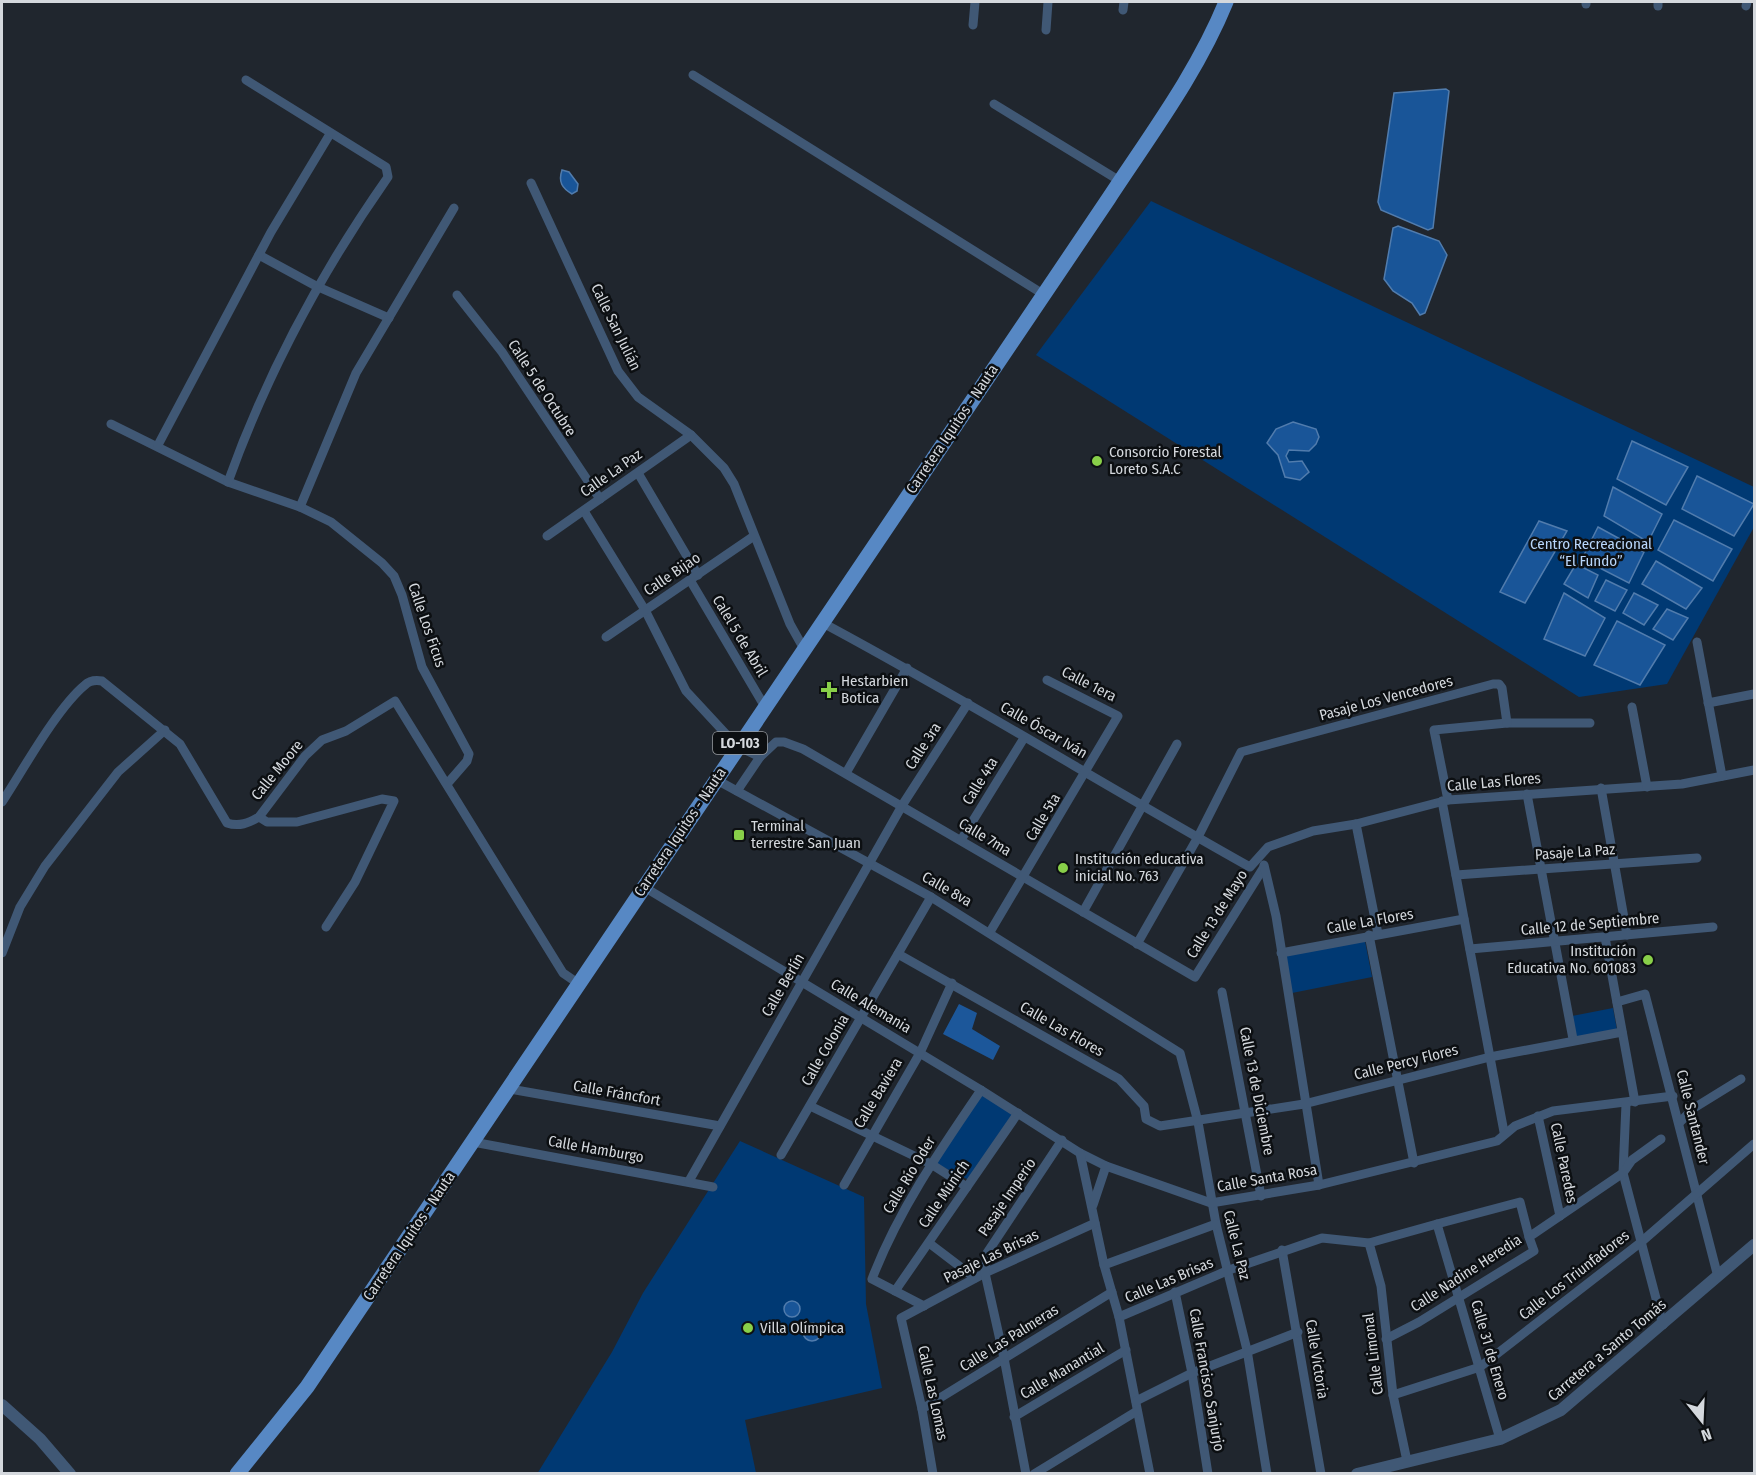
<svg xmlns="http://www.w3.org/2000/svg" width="1756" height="1475" font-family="'Fira Sans Condensed',sans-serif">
<rect width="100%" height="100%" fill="#20262e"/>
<g fill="#003973">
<polygon points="1151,201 1754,487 1754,527 1667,684 1579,697 1036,355"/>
<polygon points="1365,941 1372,977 1292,993 1286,955"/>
<polygon points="1613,1008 1617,1030 1575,1037 1572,1016"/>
<polygon points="982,1089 1018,1111 971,1181 933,1162"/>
<polygon points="740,1141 864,1197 866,1304 882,1388 745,1420 756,1473 537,1474 612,1352 643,1293"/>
</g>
<polygon fill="#1c579a" points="959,1004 977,1013 972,1029 1000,1046 993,1060 943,1034"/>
<g fill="#195598" stroke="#517cad" stroke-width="1.5">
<polygon points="1446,89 1449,91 1433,228 1428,230 1381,210 1378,202 1394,93"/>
<path d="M562,170L569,172L578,184L577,191L572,194C562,188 558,182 562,170Z"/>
<polygon points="1398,226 1439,241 1447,255 1425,313 1420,315 1412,303 1393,291 1384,279 1393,228"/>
<polygon points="1293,422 1316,429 1319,437 1316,444 1309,451 1289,450 1286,456 1289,462 1302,461 1309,472 1300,480 1285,477 1278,455 1267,443 1276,429"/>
<polygon points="1632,441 1688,467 1666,505 1617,479"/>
<polygon points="1697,476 1754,504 1734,536 1682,509"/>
<polygon points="1613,487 1662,514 1648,542 1604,516"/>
<polygon points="1674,520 1732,549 1713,581 1658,550"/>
<polygon points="1539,521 1567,531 1525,603 1500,592"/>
<polygon points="1598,527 1644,552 1629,583 1582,559"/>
<polygon points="1656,561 1702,588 1686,609 1642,584"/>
<polygon points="1576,564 1598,575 1588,598 1564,584"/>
<polygon points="1606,580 1627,590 1615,611 1595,601"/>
<polygon points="1564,593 1605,618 1585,656 1544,639"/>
<polygon points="1634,593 1658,605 1644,625 1623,613"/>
<polygon points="1667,609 1688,618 1673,640 1653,629"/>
<polygon points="1617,621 1665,645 1640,685 1594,665"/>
<circle cx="792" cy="1309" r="8"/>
<circle cx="812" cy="1332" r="9"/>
</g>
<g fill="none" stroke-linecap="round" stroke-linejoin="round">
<g stroke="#405875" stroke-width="9">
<polyline points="1586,4 1586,2"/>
<polyline points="1658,6 1658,2"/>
<polyline points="1746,6 1747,2"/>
<polyline points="1123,10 1124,2"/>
<polyline points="973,25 975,2"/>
<polyline points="1046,30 1048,2"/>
<polyline points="693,75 1043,294"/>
<polyline points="994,104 1120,181"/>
<polyline points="531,183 618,371 638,397 691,435 724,468 734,484 790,624 804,649"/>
<polyline points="259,255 316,286 389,318"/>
<polyline points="457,295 502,352 600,499"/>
<polyline points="111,424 228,482 300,507 331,522 382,563 394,576 402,595 422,667 469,754 467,761 447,784"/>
<polyline points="158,445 271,232 330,134"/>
<polyline points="638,473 698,575"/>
<path d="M228,482C267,373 322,271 388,177L386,167L246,80"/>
<polyline points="300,507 356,373 454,208"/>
<polyline points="584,511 645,610 686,691 737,746 760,757"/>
<polyline points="547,536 691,435"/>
<polyline points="690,580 765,707"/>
<path d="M821,622C967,700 1107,787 1250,867L1268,847L1313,831L1356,824L1448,800L1682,784L1754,770"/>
<polyline points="606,637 754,536"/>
<polyline points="1697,642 1722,776"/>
<polyline points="1708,703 1754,694"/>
<polyline points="1632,707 1647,787"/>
<polyline points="846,773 907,668"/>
<polyline points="715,779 931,897 1180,1053 1198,1122 1216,1224 1247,1350 1267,1474"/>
<polyline points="1601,788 1627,935"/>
<polyline points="737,791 760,757 776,742 784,742 803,749 1195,977 1264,867"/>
<polyline points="1527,794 1573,1039"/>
<polyline points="1448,800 1434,730 1507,723 1590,723"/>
<polyline points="1442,801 1504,1132"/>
<path d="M2,802C23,770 57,708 85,685C90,680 96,680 102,681L180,744L227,823C239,827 249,823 259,817L305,756L322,740L346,731L395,701L563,973L579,984"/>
<polyline points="259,817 267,822 297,822 382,799 394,801 355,882 326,927"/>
<polyline points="1356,824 1378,934"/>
<polyline points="961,840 1024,738"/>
<polyline points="1264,865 1276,916 1319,1185"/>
<polyline points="1456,875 1697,858"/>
<polyline points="644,887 981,1090 1080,1153 1106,1166 1211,1203 1319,1185 1497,1141 1515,1126 1553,1111 1673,1096"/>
<polyline points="1083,912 1177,744"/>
<polyline points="990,932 1118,716 1047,680"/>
<polyline points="1369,935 1414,1163"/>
<polyline points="1605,937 1635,1102"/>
<polyline points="1137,944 1198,837 1241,752 1493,684 1499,684 1502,688 1507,723"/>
<polyline points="1470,949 1713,927"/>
<polyline points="2,953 20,907 45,866 118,772 165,730"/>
<polyline points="1281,953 1464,919"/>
<polyline points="898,954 1119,1079 1144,1106 1146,1119 1160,1126 1304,1104 1490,1057 1622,1032"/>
<polyline points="1222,992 1261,1196"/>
<polyline points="1617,1002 1645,994 1718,1277"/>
<polyline points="510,1089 720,1126"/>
<polyline points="1626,1104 1623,1173 1663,1325"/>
<polyline points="810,1106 931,1164 967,1187"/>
<polyline points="1538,1116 1560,1216"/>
<polyline points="1680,1122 1694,1108 1741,1079"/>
<polyline points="473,1142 713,1187"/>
<polyline points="1080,1153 1104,1265 1119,1317 1150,1474"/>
<polyline points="781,1155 931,897"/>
<polyline points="689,1181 903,804 968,703"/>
<polyline points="844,1185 920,1053 952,983"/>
<polyline points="1093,1205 1106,1166"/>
<polyline points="1437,1224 1520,1202 1529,1237"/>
<polyline points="929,1243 975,1278"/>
<polyline points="1369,1243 1381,1286 1393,1395 1407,1461"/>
<polyline points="1282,1250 1321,1474"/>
<polyline points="1104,1265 1216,1224"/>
<polyline points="895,1291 1018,1113"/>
<polyline points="1175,1292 1192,1373 1208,1474"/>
<path d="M924,1306L872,1279C898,1211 940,1150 981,1090"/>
<polyline points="1119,1317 1229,1270 1322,1238 1369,1243 1437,1224 1500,1439"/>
<polyline points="1386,1339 1419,1322 1534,1251 1529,1237 1623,1173 1632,1160 1661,1139"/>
<polyline points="1393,1395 1480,1367 1640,1243 1754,1144"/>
<polyline points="1136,1401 1192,1373 1298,1332"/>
<polyline points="922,1409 1112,1292"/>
<polyline points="1014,1417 1126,1350"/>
<polyline points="933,1474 922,1409 901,1318 985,1273 1095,1223"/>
<polyline points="1026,1474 1004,1358 985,1273 987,1253 1062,1140"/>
<polyline points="1034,1474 1137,1411"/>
</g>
<g stroke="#405875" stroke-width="12">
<polyline points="2,1405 40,1439 70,1474"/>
<polyline points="1357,1474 1500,1439 1561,1410 1754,1245"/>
</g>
<path stroke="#5788c4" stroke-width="15" d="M237,1474L307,1387L1109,198C1151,134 1197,73 1226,2"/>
</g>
<g fill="#88cf49" stroke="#0c0f12" stroke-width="2">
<circle cx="1097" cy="461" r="6"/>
<path d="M826 681h6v6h6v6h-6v6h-6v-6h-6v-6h6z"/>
<rect x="733" y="829" width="12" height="12" rx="3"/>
<circle cx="1063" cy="868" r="6"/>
<circle cx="1648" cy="960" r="6"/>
<circle cx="748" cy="1328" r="6"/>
</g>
<g text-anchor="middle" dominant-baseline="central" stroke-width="5" stroke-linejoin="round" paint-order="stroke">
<rect fill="#0c0f12" stroke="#989ca0" stroke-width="1.5" x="713" y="732" width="54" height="22" rx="4.5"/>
<g font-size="14" font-weight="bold" fill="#d4d8dd">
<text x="740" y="743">LO-103</text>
</g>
<g font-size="15" fill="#d4d8dd" stroke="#0c0f12">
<text transform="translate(616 327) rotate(64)">Calle San Julián</text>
<text transform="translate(542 388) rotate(57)">Calle 5 de Octubre</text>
<text transform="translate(952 429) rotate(-56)">Carretera Iquitos - Nauta</text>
<text transform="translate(611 473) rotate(-35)">Calle La Paz</text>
<text transform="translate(672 574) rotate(-34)">Calle Bijao</text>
<text transform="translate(427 625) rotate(71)">Calle Los Ficus</text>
<text transform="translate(740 636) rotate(59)">Calel 5 de Abril</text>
<text transform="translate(1089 684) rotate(27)">Calle 1era</text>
<text transform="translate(1386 698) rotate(-15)">Pasaje Los Vencedores</text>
<text transform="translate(1044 730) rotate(30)">Calle Óscar Iván</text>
<text transform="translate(923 746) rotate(-57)">Calle 3ra</text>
<text transform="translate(277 770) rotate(-51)">Calle Moore</text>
<text transform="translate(980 781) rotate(-58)">Calle 4ta</text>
<text transform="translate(1494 782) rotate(-5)">Calle Las Flores</text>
<text transform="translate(1043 817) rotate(-59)">Calle 5ta</text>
<text transform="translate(680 832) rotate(-56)">Carretera Iquitos - Nauta</text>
<text transform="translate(985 837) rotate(31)">Calle 7ma</text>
<text transform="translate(1575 852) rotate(-4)">Pasaje La Paz</text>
<text transform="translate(947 889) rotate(30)">Calle 8va</text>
<text transform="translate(1217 914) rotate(-58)">Calle 13 de Mayo</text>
<text transform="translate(1370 921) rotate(-10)">Calle La Flores</text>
<text transform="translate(1590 924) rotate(-5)">Calle 12 de Septiembre</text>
<text transform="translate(783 985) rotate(-60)">Calle Berlín</text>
<text transform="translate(871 1006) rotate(31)">Calle Alemania</text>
<text transform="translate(1062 1029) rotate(30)">Calle Las Flores</text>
<text transform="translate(825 1050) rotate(-60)">Calle Colonia</text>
<text transform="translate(1406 1062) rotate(-14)">Calle Percy Flores</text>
<text transform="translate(1257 1091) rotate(79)">Calle 13 de Diciembre</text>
<text transform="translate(617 1093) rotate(10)">Calle Fráncfort</text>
<text transform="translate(878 1093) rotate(-59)">Calle Baviera</text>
<text transform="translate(1693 1117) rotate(76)">Calle Santander</text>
<text transform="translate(596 1149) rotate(10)">Calle Hamburgo</text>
<text transform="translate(1564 1163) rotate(78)">Calle Paredes</text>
<text transform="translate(909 1175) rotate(-59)">Calle Río Oder</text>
<text transform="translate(1267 1178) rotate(-10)">Calle Santa Rosa</text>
<text transform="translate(944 1194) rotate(-56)">Calle Múnich</text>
<text transform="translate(1007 1197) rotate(-56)">Pasaje Imperio</text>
<text transform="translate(409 1236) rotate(-56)">Carretera Iquitos - Nauta</text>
<text transform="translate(1237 1245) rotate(76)">Calle La Paz</text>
<text transform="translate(991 1256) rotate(-26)">Pasaje Las Brisas</text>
<text transform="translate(1466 1273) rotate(-33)">Calle Nadine Heredia</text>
<text transform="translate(1574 1275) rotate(-38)">Calle Los Triunfadores</text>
<text transform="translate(1169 1280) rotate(-23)">Calle Las Brisas</text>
<text transform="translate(1009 1338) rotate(-32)">Calle Las Palmeras</text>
<text transform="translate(1490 1350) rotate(74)">Calle 31 de Enero</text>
<text transform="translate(1607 1350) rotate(-40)">Carretera a Santo Tomás</text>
<text transform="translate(1373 1354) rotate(-97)">Calle Limonal</text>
<text transform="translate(1317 1359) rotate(81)">Calle Victoria</text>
<text transform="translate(1062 1371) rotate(-31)">Calle Manantial</text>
<text transform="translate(1207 1380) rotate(80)">Calle Francisco Sanjurjo</text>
<text transform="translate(933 1393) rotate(78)">Calle Las Lomas</text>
</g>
<g font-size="15" fill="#d4d8dd" stroke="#0c0f12" text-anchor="start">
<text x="1109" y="452">Consorcio Forestal<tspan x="1109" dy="17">Loreto S.A.C</tspan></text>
<text x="841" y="681">Hestarbien<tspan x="841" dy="17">Botica</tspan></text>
<text x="751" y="826">Terminal<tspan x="751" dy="17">terrestre San Juan</tspan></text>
<text x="1075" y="859">Institución educativa<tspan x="1075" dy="17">inicial No. 763</tspan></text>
<text x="1636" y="951" text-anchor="end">Institución<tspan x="1636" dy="17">Educativa No. 601083</tspan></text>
<text x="760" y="1328">Villa Olímpica</text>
</g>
<g font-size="15" fill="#b8d6fb" stroke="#0c0f12">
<text x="1591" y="544">Centro Recreacional<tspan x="1591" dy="17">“El Fundo”</tspan></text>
</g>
</g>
<rect width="1756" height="1475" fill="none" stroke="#d4d8dd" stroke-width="6"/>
<g transform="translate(1702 1421) rotate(162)" stroke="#0c0f12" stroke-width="4.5" paint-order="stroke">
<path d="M0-4.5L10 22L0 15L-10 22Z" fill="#d4d8dd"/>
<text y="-9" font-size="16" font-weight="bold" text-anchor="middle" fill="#d4d8dd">N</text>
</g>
</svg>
